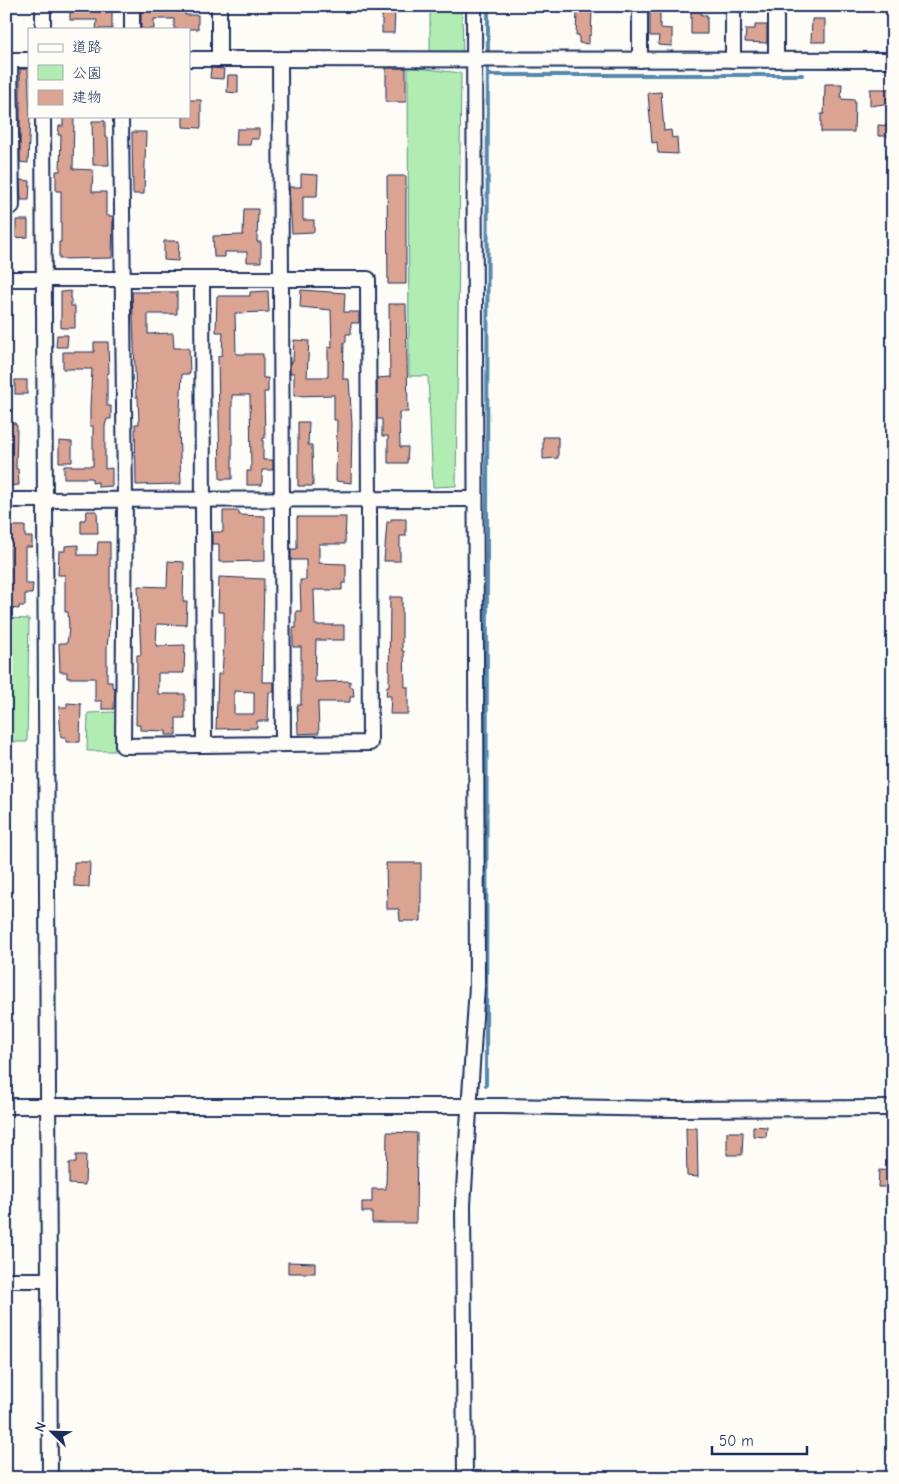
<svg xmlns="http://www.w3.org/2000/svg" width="899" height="1484" font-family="'Comic Neue','Klee One',sans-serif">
<rect width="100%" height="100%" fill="#fdfcf7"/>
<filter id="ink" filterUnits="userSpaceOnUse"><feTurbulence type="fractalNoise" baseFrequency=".02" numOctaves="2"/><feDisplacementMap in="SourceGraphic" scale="10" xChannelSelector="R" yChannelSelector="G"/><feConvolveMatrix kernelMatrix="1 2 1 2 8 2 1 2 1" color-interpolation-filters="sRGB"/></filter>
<g filter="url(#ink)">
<g fill="#b1edb2" stroke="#668e88">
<polygon points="430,6 462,6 463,57 430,57"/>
<polygon points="408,67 461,73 456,486 433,487 428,376 409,376"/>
<polygon points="6,618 29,619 27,742 6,742"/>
<polygon points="118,712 117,751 87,751 88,713"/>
</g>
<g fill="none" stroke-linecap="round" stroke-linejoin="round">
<g stroke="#5788ac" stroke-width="4">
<polyline points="488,75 802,75"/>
<polyline points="486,1085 488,6"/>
</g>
</g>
<g fill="#daa392" stroke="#1b2f5e" fill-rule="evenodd">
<polygon points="70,6 112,6 112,29 96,29 97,20 70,20"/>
<polygon points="141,6 185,6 185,15 198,15 198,29 174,29 174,19 154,19 154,29 141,29"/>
<polygon points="691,6 701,6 701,15 707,15 707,34 691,34"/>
<polygon points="650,8 660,8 660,28 672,29 672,46 658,45 659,36 650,36"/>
<polygon points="581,9 592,11 591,35 589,35 589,44 579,43 579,35 576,35 577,11"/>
<polygon points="382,11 395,11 394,33 382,33"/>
<polygon points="812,19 825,19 825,42 811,42"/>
<polygon points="755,25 767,25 767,43 745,42 746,29 755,29"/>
<polygon points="211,68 224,69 223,79 210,78"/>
<rect x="386" y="68" width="20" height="34"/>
<polygon points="20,69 28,69 30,116 28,163 20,162"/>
<polygon points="228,75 238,75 238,93 227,92"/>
<polygon points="825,84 842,84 841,99 855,100 854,132 821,132 821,114 824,114"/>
<polygon points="870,89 891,89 891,103 870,106"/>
<polygon points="661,92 664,131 671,130 672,138 677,137 678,154 658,153 657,142 652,143 648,93"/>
<polygon points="189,100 201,100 201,128 183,127 183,116 189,116"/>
<polygon points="63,116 74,116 73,169 93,170 92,192 106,192 106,216 113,216 112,258 59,259 59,242 61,242 61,191 56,191 56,171 60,171 61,135 58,135 59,126 63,126"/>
<polygon points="92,121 105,121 105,137 108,137 109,165 93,165"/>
<polygon points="878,125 893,126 893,136 878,136"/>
<polygon points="237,129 259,129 259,139 251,139 250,145 236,145"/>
<polygon points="132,132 146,132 144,194 133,194"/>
<polygon points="301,174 318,175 317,196 303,196 303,220 314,220 314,232 292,233 289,187 301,187"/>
<polygon points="387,176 406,176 406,284 388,284"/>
<polygon points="20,180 30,181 29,200 21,200"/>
<polygon points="244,209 258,209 257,242 261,242 261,262 247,262 247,252 225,252 225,257 214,257 213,236 243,235"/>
<polygon points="16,220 28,220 28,237 16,238"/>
<polygon points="164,241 179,241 178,261 164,260"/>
<polygon points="301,290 345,293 344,312 359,312 359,323 351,323 351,334 346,334 346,342 344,342 343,379 349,379 352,424 351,483 336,481 337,420 334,420 334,395 294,396 294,373 290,373 290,362 293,361 294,340 309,341 307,377 328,377 328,347 332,348 331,310 300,307"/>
<polygon points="71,291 71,306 75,306 75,328 61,328 61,292"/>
<polygon points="268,291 269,312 235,313 236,354 263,354 263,378 268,378 268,392 264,392 265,438 263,438 263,460 273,460 273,470 262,470 262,485 247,485 247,471 251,471 250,395 232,395 232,479 220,479 218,356 222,355 223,332 216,332 217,296 250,296 250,292"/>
<polygon points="132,292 177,292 177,314 148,314 148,334 173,333 174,348 189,348 190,374 182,374 179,427 181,484 136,485 135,424 139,424 138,397 136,397"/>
<polygon points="389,304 406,304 408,412 399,412 400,447 408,447 407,463 388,463 388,436 382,436 382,419 377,419 377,378 390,377"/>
<polygon points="57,335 68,335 67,347 56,347"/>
<polygon points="94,342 108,342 109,373 107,374 107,406 111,406 111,419 107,419 105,426 105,469 112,468 112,486 98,487 98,482 92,483 92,478 64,478 64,466 93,466 93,426 90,426 90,407 92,369 63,369 63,352 94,352"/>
<rect x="15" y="380" width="12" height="14"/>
<polygon points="298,422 309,422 308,445 312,445 313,486 298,486"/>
<polygon points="6,423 15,423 17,426 16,469 18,469 19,485 6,486"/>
<polygon points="543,437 558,437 558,458 543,459"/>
<polygon points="59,441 72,442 72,462 59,462"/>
<polygon points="87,511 97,511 98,533 81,533 81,520 85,520"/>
<polygon points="223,511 239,511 239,515 265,516 265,561 219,562 219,544 212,544 212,532 223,532"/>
<polygon points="297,517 346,517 345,544 319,544 319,563 346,564 346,583 342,583 342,590 314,590 315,625 344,625 344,640 316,640 315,682 350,681 350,687 353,687 354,697 350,697 350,702 318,702 319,733 298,734 297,705 301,705 301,647 293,647 293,628 296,628 296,611 301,611 300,580 306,580 306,560 291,560 291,549 297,549"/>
<polygon points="391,519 406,519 406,536 400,536 400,561 384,561 387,522 391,522"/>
<polygon points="8,526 25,526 25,537 32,537 32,547 25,547 25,584 33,584 32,594 25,594 25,606 19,606 19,609 9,608 10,559 9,546 6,546"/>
<polygon points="98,542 110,542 110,620 107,647 107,682 112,682 112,687 115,688 114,709 102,709 102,701 95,701 95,678 67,678 67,672 60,672 59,643 67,643 69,629 68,612 65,612 65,575 58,575 59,551 65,551 65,546 78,545 78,555 97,555"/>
<polygon points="168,561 184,562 183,602 187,602 186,625 157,624 156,646 185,645 184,673 158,673 158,694 185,694 185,718 176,718 176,735 166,735 166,731 140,730 140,725 136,725 137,655 141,655 138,586 167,587"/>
<path d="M219,577L264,579L262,682H274V692H269L268,721H257V728L216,729L218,674H222L224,644V612H218ZM234,691L254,692V714H234Z"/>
<polygon points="390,597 402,597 402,651 404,651 405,687 408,687 408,714 390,714 391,696 386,696 387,686 389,686"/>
<polygon points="67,703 81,704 80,742 66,742 66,737 61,737 59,707 67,707"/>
<polygon points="74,862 90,862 89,887 74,886"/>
<polygon points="386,863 421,863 421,921 400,921 399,909 387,909"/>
<polygon points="753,1126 767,1127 766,1137 753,1136"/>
<polygon points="686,1128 697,1128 698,1177 687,1176"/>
<polygon points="387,1132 417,1133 416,1223 372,1223 372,1212 362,1212 362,1202 372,1202 372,1189 386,1189"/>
<polygon points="727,1132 743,1132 742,1155 727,1155"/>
<polygon points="76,1155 86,1155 85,1185 69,1184 69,1163 76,1163"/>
<polygon points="879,1170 893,1171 892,1187 878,1187"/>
<polygon points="288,1262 315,1263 315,1273 288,1273"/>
</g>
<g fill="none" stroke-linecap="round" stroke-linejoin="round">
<g stroke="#1b2f5e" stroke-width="18">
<g id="minor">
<polyline points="43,6 43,29"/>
<polyline points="132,6 132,29"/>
<polyline points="189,59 893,60"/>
<polyline points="219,59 219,6"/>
<polyline points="6,60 29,60"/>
<polyline points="10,60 12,206"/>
<polyline points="280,60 283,744"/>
<polyline points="640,60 640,6"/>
<polyline points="733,60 733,6"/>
<polyline points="776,60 776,6"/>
<polyline points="43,116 50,1478"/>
<polyline points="121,116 125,500 123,746 370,743 368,279 202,279"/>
<polyline points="6,279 202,279 204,745"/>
<polyline points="6,500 475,499"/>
<polyline points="6,1106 502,1106 673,1109 893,1108"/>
<polyline points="6,1280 49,1280"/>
<polyline points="465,1478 463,1205 477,986 474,6"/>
</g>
</g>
<use href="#minor" stroke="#fdfcf7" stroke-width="14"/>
</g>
</g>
<rect width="899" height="1484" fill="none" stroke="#fdfcf7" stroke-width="25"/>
<rect x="12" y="12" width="874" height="1459" fill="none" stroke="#1b2f5e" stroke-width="2" filter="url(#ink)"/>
<rect x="28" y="28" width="162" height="90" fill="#fdfcf7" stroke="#a3aaba"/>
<rect x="38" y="44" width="25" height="8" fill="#fdfcf7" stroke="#a3aaba"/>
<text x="72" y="52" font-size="15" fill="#1b2f5e">道路</text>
<rect x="38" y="65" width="25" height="15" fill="#b1edb2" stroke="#a3aaba"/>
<text x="72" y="78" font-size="15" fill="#1b2f5e">公園</text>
<rect x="38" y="90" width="25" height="15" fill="#daa392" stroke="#a3aaba"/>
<text x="72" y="102" font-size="15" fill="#1b2f5e">建物</text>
<g transform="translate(52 1432) rotate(293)" stroke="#fdfcf7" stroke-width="4" paint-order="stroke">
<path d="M0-4L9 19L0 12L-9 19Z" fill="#1b2f5e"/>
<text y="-8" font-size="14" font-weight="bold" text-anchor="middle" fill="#1b2f5e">N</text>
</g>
<path d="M712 1446v8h95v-8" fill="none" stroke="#1b2f5e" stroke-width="2.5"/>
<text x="719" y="1446" font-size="15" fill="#1b2f5e" stroke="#fdfcf7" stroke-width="4" paint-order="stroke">50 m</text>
</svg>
